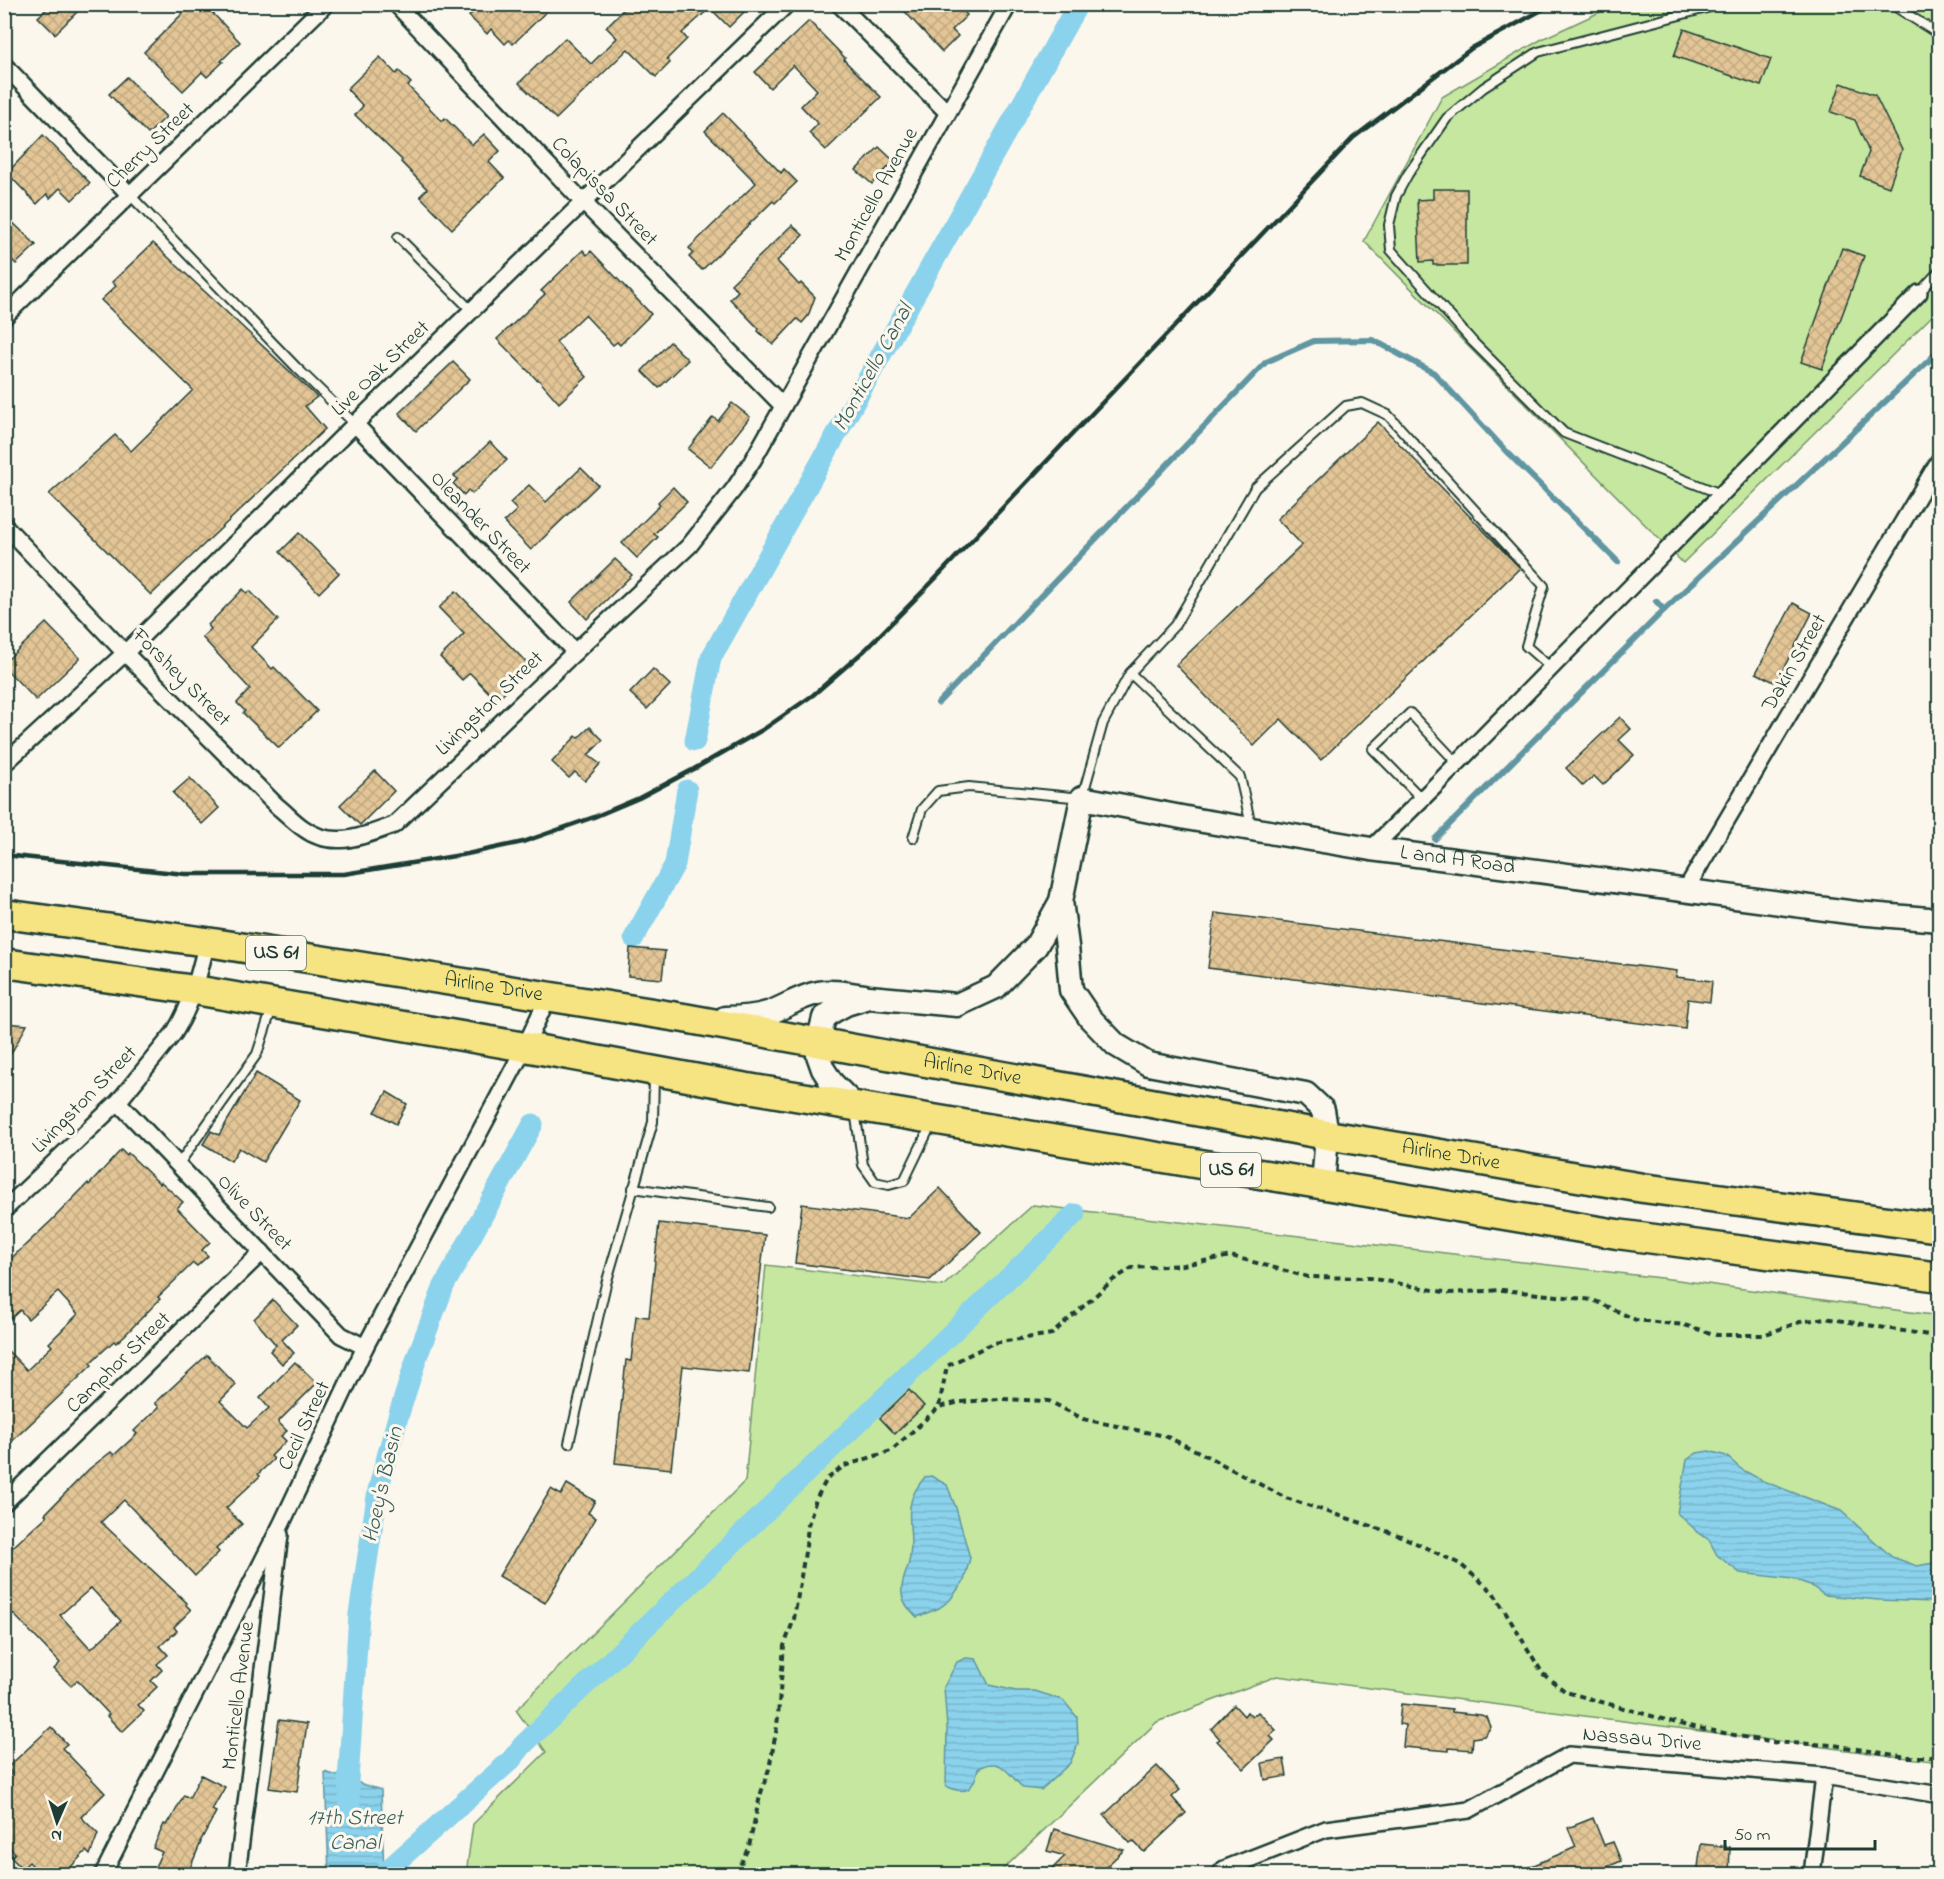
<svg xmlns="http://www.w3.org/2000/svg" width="1944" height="1879" font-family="'Indie Flower',sans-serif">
<defs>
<pattern id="water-rules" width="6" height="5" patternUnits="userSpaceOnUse" patternTransform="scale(1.5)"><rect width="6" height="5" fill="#8bd2ec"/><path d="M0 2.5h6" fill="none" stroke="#78b5cb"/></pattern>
<pattern id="building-cross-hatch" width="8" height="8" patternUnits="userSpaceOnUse" patternTransform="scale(1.5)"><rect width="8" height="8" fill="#e3c596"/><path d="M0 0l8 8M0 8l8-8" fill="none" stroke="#c2aa82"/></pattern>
</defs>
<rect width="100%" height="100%" fill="#fbf7ec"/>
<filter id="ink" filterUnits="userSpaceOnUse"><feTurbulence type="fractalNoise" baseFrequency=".0167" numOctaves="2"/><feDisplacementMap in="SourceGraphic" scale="12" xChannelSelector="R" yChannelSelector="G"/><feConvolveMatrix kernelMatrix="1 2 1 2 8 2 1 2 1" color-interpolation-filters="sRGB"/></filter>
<g filter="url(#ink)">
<g fill="#c5e7a0" stroke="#72926a" stroke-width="1.5">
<polygon points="1615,5 1939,5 1939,309 1683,563 1364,241 1442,97 1542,39"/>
<polygon points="1033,1205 1678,1280 1939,1316 1939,1762 1277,1676 1157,1722 998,1874 466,1874 473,1824 546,1752 516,1710 745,1481 766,1265 943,1286"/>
</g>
<g fill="url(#water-rules)" stroke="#6096a2" stroke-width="1.5">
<polygon points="1709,1451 1726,1456 1741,1469 1763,1481 1841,1511 1892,1557 1917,1566 1939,1562 1939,1600 1934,1602 1879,1600 1824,1595 1810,1585 1793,1579 1740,1573 1717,1555 1709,1540 1699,1533 1677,1513 1687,1460 1697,1453"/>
<path d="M931,1476L947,1485L956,1508L970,1558L964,1581L950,1600L939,1608L917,1617C910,1610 903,1604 902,1594C900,1583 907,1572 909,1562C917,1528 897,1509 925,1477Z"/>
<path d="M966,1658L976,1659L989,1685L1016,1691H1035L1063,1700L1077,1717L1078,1744L1070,1763L1041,1790L1023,1788C1007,1773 1001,1755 978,1769C973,1790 967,1796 946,1786L947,1728L944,1687L957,1662Z"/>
<polygon points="325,1772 381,1790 384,1874 329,1874"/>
</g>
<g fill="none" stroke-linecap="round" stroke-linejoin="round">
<g stroke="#6096a2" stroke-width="6">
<polyline points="1656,601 1664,610"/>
<polyline points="938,703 1266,362 1314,341 1373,340 1434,373 1505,450 1618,562"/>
<polyline points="1435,839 1664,610 1940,350"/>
</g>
<g stroke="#8bd2ec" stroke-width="21">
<polyline points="695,741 711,658 1078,4"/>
<polyline points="634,938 675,864 687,790"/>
<polyline points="350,1808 348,1781 359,1614 378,1490 397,1420 417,1357 444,1286 533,1124"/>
<polyline points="383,1874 511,1760 523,1745 1075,1214"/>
</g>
</g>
<g fill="url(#building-cross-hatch)" stroke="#1f3d34" stroke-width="1.5" fill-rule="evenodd">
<polygon points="52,4 85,4 55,34 38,17"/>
<polygon points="174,4 204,4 240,42 221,61 223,62 207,77 202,72 183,91 144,52 183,13"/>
<polygon points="481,4 554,4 513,44 509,40 505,44 491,29 487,34 469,16"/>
<polygon points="629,4 752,4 729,27 710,8 682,33 687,39 667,59 670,63 656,77 628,49 556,119 519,83 565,38 591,64 617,38 606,27"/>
<polygon points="898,4 973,4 964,12 967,15 952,30 958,36 942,52"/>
<polygon points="809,21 845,58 844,60 881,97 826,150 809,133 818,124 801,106 817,90 793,65 770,88 755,72"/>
<polygon points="1684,29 1771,59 1761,86 1674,56"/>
<polygon points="380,57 396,74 399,71 411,83 408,86 442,121 445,118 472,145 484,134 500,151 489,162 504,178 452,229 420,196 427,189 401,162 402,160 355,115 363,106 347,89"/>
<polygon points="127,77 166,117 148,134 109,94"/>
<polygon points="1841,83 1875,95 1902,150 1889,187 1860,176 1869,152 1855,120 1831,112"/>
<polygon points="723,113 781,173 784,169 797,182 775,203 773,201 702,270 689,257 693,253 689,248 756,183 705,131"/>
<polygon points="43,135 90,183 72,200 60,188 50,198 47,194 37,204 7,173"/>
<polygon points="879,147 894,161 872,184 856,170"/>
<polygon points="1433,189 1467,189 1467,265 1433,265 1433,261 1420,262 1417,200 1433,199"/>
<polygon points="4,214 36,245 16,264 4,252"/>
<polygon points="792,225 803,235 777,261 799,285 801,283 815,297 808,316 802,323 797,319 773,345 758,331 759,329 730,299 738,291 731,284"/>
<polygon points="153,243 317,397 305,406 325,429 151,595 49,494 115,435 131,451 193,390 101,300 116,286 112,282"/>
<polygon points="1842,248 1864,256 1822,369 1801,362"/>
<polygon points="583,250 587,255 591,251 651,314 620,345 617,342 613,345 585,315 556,342 587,377 559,403 538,379 537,380 497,339 545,294 541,291"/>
<polygon points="670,342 688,360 659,388 642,371"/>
<polygon points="453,362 470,379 416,431 399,413"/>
<polygon points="732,403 750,417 711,467 688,449 713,417 718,421"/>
<polygon points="1378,422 1520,568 1321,760 1281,719 1254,746 1176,665 1302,545 1277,519"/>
<polygon points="490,442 507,460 472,494 468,490 464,495 453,483 458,479 454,476"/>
<polygon points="581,468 598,485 531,550 504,522 517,510 510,503 529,485 546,502"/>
<polygon points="673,487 687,502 654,534 658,537 637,558 622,543 660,505 658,502"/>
<polygon points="299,533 339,573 319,593 280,552"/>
<polygon points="615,559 632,575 587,619 571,602"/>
<polygon points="243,589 247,593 250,591 278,620 251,647 272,669 274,667 317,711 279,748 243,713 245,711 237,703 250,689 202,637 211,629 208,625"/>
<polygon points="456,591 531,667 496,700 470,673 462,680 440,657 464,634 439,608"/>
<polygon points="1793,603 1812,613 1776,683 1756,673"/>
<polygon points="46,623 80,658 36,700 4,667 4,663"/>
<polygon points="653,669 670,685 647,709 630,693"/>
<polygon points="1620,717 1631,729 1619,740 1634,755 1603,785 1594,776 1583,786 1566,768"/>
<polygon points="590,727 603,740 588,755 600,764 585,781 575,772 569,778 552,762 576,736 578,738"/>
<polygon points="375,771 394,791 360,825 340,805"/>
<polygon points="190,778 219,808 202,824 173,793"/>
<polygon points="1215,913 1677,971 1676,977 1712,981 1710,1002 1688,999 1685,1029 1208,968"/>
<polygon points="630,948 665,951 662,979 628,976"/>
<polygon points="4,1023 27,1025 4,1066"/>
<polygon points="256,1073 300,1100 263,1162 239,1148 231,1161 203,1144 211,1131 219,1135"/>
<polygon points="387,1092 407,1104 396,1124 375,1112"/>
<polygon points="121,1150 126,1155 128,1153 160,1184 161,1182 183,1202 177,1208 210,1242 202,1250 208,1256 197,1266 193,1263 158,1297 160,1299 125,1335 116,1343 114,1341 90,1363 92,1365 4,1449 4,1347 27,1370 52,1346 49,1343 78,1314 58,1292 28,1319 20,1310 4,1325 4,1265 51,1221 88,1183 89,1185"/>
<polygon points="940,1188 981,1232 930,1280 795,1263 802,1204 909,1218"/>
<polygon points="659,1223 765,1235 749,1373 683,1366 671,1469 615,1463 626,1360 631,1361 636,1316 649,1317"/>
<polygon points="273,1300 297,1325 282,1340 294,1353 282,1364 270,1351 276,1345 254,1319"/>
<path d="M207,1355L236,1385L220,1401L247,1428L269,1408L260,1398L295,1362L317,1383L278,1422L287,1431L281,1436L286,1441L271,1456L274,1459L258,1474L260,1476L226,1508L242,1524L216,1549L219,1552L195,1576L124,1500L101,1522L187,1603L186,1605L191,1610L174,1627L177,1631L160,1646L168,1655L157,1664L162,1670L151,1681L157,1687L138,1705L144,1711L122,1732L107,1716L109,1714L77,1680L71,1686L54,1669L60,1663L4,1604V1555L47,1516L45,1514L89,1469L111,1452L114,1455L137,1434L134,1431L159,1407L155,1403ZM91,1588L121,1621L91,1649L60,1615Z"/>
<polygon points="909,1390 924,1406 895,1434 880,1418"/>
<polygon points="567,1484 595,1501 588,1513 596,1518 545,1603 499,1576 551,1489 561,1495"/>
<polygon points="1401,1704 1452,1709 1452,1712 1481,1715 1487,1717 1491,1727 1484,1736 1473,1738 1472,1750 1449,1748 1449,1751 1403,1747 1405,1725 1399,1724"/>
<polygon points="1234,1705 1244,1716 1247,1712 1252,1717 1258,1712 1276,1730 1270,1736 1274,1740 1244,1769 1217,1741 1220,1739 1211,1729"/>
<polygon points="279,1720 307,1724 297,1792 269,1788"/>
<polygon points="51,1727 67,1744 62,1748 105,1793 81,1817 98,1834 90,1855 86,1851 63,1875 41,1875 29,1862 22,1869 11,1857 15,1853 4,1842 4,1780 12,1773 7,1768"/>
<polygon points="1284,1759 1287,1776 1265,1780 1262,1763"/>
<polygon points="1157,1766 1180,1790 1172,1797 1186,1813 1144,1852 1133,1841 1130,1843 1104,1815"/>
<polygon points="201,1775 225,1787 212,1810 216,1812 200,1842 201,1842 187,1875 151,1875 162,1852 153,1848 164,1824 166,1825 169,1820 170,1821 184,1795 189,1798"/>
<polygon points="1593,1818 1604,1845 1613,1842 1621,1861 1588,1875 1511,1875 1576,1847 1568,1828"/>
<polygon points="1054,1829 1124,1850 1097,1875 1046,1875 1065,1856 1047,1851"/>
<polygon points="1701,1844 1730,1847 1729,1875 1697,1875"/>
</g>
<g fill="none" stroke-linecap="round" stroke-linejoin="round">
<g stroke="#1f3d34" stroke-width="12">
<g id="lane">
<polyline points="1891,4 1940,35"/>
<polyline points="130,195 296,367 355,424"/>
<polyline points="398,237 471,310"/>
<polyline points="1919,293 1940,270"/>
<polyline points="1721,494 1564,433 1473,342 1391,250 1389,225 1396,196 1408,174 1447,118 1483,88 1538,52 1722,4"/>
<polyline points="1130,673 1175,625 1255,488 1346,406 1362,403 1388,415 1544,586 1526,646 1551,668"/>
<polyline points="1422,799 1373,749 1410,713 1457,763"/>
<polyline points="913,838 922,809 938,791 969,787 1082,798 1103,723 1130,673 1240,777 1251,825"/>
<polyline points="855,1111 863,1165 875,1182 889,1185 904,1181 931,1125"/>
<polyline points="178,1165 257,1054 272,1008"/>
<polyline points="633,1188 768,1207"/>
<polyline points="569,1443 606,1284 653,1122 654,1075"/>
</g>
</g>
<g stroke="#1f3d34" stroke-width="20">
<g id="street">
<polyline points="396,4 583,202 783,406"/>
<polyline points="839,4 947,112"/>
<polyline points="4,65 130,195"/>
<polyline points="4,317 326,4"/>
<polyline points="355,424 575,652"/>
<path d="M4,525L125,653L277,806C286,813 294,822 303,828C332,850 364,836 394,825L575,652L689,546L734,489L753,460L1009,4"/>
<polyline points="4,764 125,653 355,424 787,4"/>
<polyline points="1371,849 1435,786 1919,293"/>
<polyline points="1686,889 1940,459"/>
<polyline points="118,1102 341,1335 365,1347"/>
<path d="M4,1210L118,1102L174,1033C192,1005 199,974 207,942"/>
<polyline points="4,1503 262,1252"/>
<polyline points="103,1874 282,1523 365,1347 525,1047 548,997"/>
<polyline points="237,1874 280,1535"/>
<polyline points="1220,1874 1224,1869 1326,1829 1469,1810 1569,1755 1824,1776 1940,1795"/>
<polyline points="1812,1874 1824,1776"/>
</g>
</g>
<g stroke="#1f3d34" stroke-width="27">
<g id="secondary">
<polyline points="1061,901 1067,946 1071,990 1090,1018 1116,1045 1148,1064 1306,1094 1323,1110 1327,1135 1323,1185"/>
<path d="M725,1018C740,1018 756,1017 771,1012C787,1006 801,996 818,993C833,990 849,994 864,996"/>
<path id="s1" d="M855,1106L832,1083L823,1069L818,1055V1042L824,1018L833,1011L846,1004L869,997L957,1005L996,987L1036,946L1061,901L1082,798L1197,820L1371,849L1856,913L1940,920"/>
</g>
</g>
<g stroke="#1f3d34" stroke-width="33">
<g id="highway">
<path id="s2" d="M4,914L207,942L684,1018L1327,1135L1643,1188L1940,1228"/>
<polyline points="4,963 195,990 525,1047 742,1087 1617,1234 1940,1277"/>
</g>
</g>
<g stroke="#1f3d34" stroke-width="4" stroke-dasharray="6 4.5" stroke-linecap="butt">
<polyline points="939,1406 947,1366 993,1343 1052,1334 1113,1280 1132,1268 1183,1265 1231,1256 1308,1277 1369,1278 1449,1293 1503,1290 1593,1300 1636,1320 1684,1325 1717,1335 1763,1335 1800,1322 1825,1318 1940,1337"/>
<polyline points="736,1874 749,1846 760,1796 769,1769 777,1727 784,1646 794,1619 806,1546 808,1525 816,1499 827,1479 844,1466 891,1451 939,1407 960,1402 1000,1399 1049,1401 1083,1419 1165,1436 1197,1451 1286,1498 1401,1536 1460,1564 1493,1592 1543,1674 1566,1692 1684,1725 1769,1742 1833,1745 1907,1757 1930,1757 1940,1755"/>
</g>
<use href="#lane" stroke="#fbf7ec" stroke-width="8"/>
<use href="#street" stroke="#fbf7ec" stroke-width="15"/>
<use href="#secondary" stroke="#fbf7ec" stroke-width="22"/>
<use href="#highway" stroke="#f6e381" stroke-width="28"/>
<polyline stroke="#1f3d34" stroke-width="4.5" points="4,855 185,874 344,874 467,854 523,842 594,817 639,798 694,769 764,729 813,695 865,650 936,578 1353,138 1472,48 1553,4"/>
</g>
</g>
<g text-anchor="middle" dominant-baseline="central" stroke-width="6" stroke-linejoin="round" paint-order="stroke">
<g fill="#fbf7ec" stroke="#61756b" stroke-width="1.5">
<rect x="246" y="936" width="60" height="34" rx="4.5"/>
<rect x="1201" y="1153" width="60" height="34" rx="4.5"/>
</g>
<g font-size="20" font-weight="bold" fill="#1f3d34">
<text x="276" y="953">US 61</text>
<text x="1231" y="1170">US 61</text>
</g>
<g font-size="21" fill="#1f3d34" stroke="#fbf7ec">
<text transform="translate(151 146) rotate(-44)">Cherry Street</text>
<text transform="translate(604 192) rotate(46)">Colapissa Street</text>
<text transform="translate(877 195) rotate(-61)">Monticello Avenue</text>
<text transform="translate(381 369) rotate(-44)">Live Oak Street</text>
<text transform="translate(480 523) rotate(46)">Oleander Street</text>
<text transform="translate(1795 663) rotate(-60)">Dakin Street</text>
<text transform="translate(181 678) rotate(45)">Forshey Street</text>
<text transform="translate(490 704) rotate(-44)">Livingston Street</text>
<text stroke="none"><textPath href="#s1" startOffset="878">L and A Road</textPath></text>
<text stroke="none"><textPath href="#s2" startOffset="495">Airline Drive</textPath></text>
<text stroke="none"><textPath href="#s2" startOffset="981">Airline Drive</textPath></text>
<text transform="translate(85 1100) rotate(-46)">Livingston Street</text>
<text stroke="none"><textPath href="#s2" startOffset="1467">Airline Drive</textPath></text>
<text transform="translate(254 1213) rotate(46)">Olive Street</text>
<text transform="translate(119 1363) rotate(-44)">Camphor Street</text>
<text transform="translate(305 1426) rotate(-65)">Cecil Street</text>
<text transform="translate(239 1696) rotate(-83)">Monticello Avenue</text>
<text transform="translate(1642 1740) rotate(5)">Nassau Drive</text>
</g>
<g font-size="22" font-style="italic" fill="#355b59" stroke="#fbf7ec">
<text transform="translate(874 368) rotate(-61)">Monticello Canal</text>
<text transform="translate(384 1485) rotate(-77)">Hoey's Basin</text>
<text x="355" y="1819">17th Street<tspan x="355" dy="25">Canal</tspan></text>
</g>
</g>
<rect width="1944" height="1879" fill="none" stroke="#fbf7ec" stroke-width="24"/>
<rect x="12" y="12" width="1920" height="1855" fill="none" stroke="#1f3d34" stroke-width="2" filter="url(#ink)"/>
<g transform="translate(57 1822) rotate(183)" stroke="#fbf7ec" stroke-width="4.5" paint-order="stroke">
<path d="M0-4.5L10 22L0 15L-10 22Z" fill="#1f3d34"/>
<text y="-9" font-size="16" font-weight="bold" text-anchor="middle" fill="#1f3d34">N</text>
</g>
<path d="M1725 1840v9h150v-9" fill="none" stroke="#1f3d34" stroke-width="3"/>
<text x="1734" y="1840" font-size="18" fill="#1f3d34" stroke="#fbf7ec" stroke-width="4.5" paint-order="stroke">50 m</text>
</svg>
